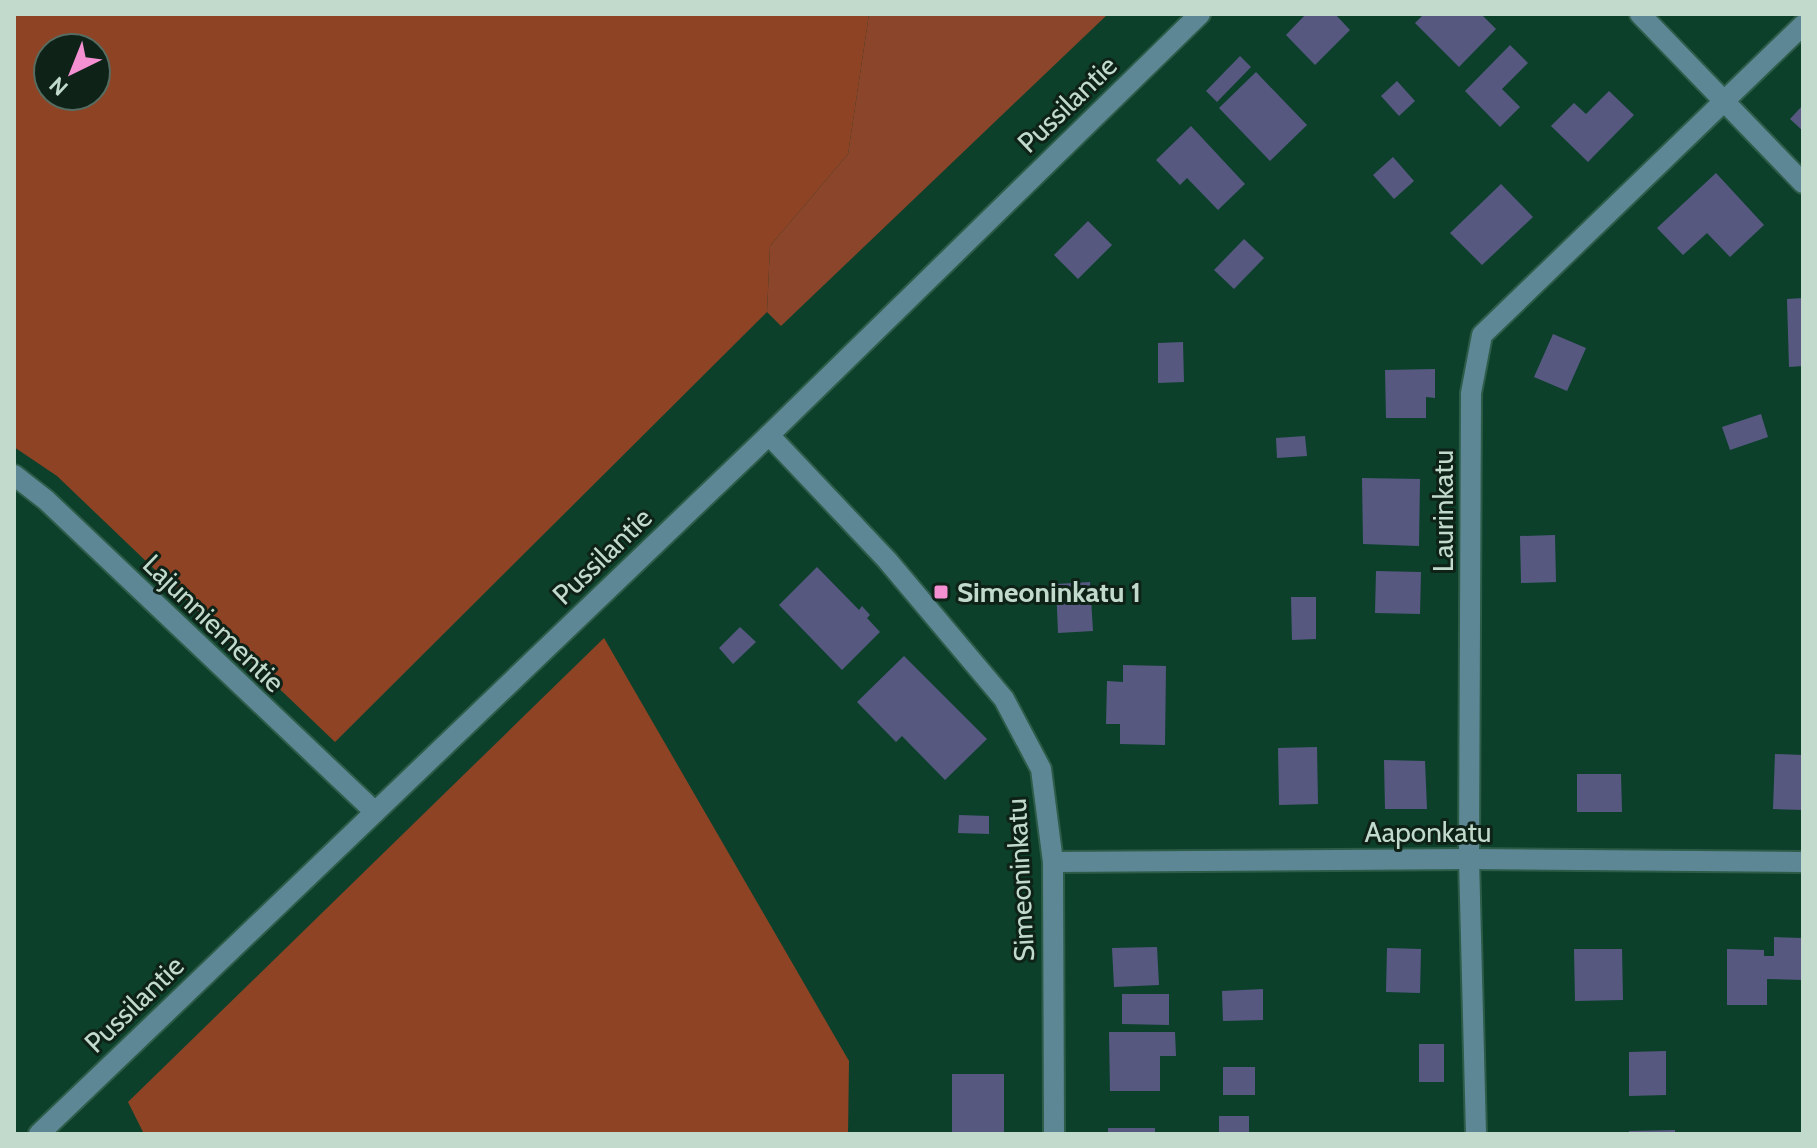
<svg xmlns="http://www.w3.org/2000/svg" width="1817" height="1148" font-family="Cabin,sans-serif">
<rect width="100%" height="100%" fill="#0c402b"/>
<polygon fill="#8a452b" points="869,14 1108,14 781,326 767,312 770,246 848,154"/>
<g fill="#8f4325" fill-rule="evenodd">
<path d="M14,14H869L848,154L770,246L767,312L335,742L57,476L14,447ZM48,48H96V96H48Z"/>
<polygon points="604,638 849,1061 848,1134 144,1134 128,1102"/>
</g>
<g fill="#565880">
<polygon points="1306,14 1335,14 1350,30 1315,65 1286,35"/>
<polygon points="1424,14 1481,14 1496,29 1459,67 1415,23"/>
<polygon points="1510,45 1528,63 1502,89 1520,107 1500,127 1465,91"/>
<polygon points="1240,56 1251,67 1217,102 1206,91"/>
<polygon points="1256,72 1307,125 1270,161 1219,108"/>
<polygon points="1397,81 1415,101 1399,116 1381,96"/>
<polygon points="1609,91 1634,115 1588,162 1551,126 1574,103 1586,114"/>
<polygon points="1803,105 1803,131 1790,119"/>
<polygon points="1191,126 1245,184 1218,210 1187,178 1180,185 1156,160"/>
<polygon points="1393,157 1414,181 1394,199 1373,175"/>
<polygon points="1716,173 1764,225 1730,257 1707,233 1683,255 1657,228"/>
<polygon points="1501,184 1533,217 1482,265 1450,233"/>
<polygon points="1088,221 1112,245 1078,279 1054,255"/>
<polygon points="1244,239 1264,258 1234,289 1214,270"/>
<polygon points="1803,298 1803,366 1789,367 1787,299"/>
<polygon points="1553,334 1586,348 1567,391 1534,377"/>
<polygon points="1183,342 1184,382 1158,383 1158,343"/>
<polygon points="1435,369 1435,398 1426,397 1426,418 1386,418 1385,370"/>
<polygon points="1761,414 1768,437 1730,450 1722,427"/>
<polygon points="1305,436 1307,456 1277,458 1276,438"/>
<polygon points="1362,478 1420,479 1419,546 1363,544"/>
<polygon points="1555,535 1556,582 1521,583 1520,536"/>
<polygon points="817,567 859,610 862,606 870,615 867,618 880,632 842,670 779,605"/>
<polygon points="1376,571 1421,572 1420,614 1375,613"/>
<polygon points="1090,582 1093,631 1058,633 1056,584"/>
<polygon points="1291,597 1316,597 1316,639 1292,640"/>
<polygon points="740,627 756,642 733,664 719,648"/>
<polygon points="904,656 987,739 945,780 902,736 896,742 857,702"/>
<polygon points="1123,665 1166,666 1165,745 1120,744 1120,724 1106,724 1107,681 1123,682"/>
<polygon points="1317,747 1318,804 1279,805 1278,748"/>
<polygon points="1775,754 1803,755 1803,810 1773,809"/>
<polygon points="1384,760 1425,761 1427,809 1385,809"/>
<polygon points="1577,774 1621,774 1622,812 1577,812"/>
<polygon points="959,815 989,816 989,834 958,833"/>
<polygon points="1774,937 1803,938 1803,980 1767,979 1767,1005 1727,1005 1727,949 1764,950 1764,956 1774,956"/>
<polygon points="1157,947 1159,985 1114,987 1112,948"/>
<polygon points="1387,948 1421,949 1420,993 1386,992"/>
<polygon points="1574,949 1622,949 1623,1000 1575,1001"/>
<polygon points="1263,989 1263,1020 1223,1021 1222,991"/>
<polygon points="1122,994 1169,994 1169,1025 1122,1024"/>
<polygon points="1109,1032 1175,1032 1176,1056 1160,1056 1160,1091 1110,1091"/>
<rect x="1419" y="1044" width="25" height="38"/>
<polygon points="1666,1051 1666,1095 1629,1096 1629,1052"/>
<rect x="1223" y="1067" width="32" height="28"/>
<rect x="952" y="1074" width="52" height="60"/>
<rect x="1219" y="1116" width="30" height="18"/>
<rect x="1108" y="1128" width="47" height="6"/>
<polygon points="1675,1130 1675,1134 1629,1134 1629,1131"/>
</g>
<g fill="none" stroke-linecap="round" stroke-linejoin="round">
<g stroke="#2d5c48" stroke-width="24">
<g id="minor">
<polyline points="1640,14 1803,183"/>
<polyline points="769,435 887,560 1004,699 1041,769 1053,862 1054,1134"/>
<polyline points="14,475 46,500 375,812"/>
<polyline points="1053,862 1469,859 1803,862"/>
<polyline points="39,1134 769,435 1200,14"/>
<polyline points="1476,1134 1469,859 1471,393 1482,335 1803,25"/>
</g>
</g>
<use href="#minor" stroke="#5e8795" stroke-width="20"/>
</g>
<rect fill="#f591d2" stroke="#0e2218" stroke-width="3" x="933" y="584" width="16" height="16" rx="4"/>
<g text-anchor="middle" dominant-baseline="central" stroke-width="6" stroke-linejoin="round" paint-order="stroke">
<g font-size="28" fill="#c1dacc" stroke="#0e2218">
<text transform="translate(1067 104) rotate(-44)">Pussilantie</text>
<text transform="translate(1443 511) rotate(-90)">Laurinkatu</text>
<text transform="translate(602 556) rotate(-44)">Pussilantie</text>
<text transform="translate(214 623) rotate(44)">Lajunniementie</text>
<text x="1428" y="832">Aaponkatu</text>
<text transform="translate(1020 880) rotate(-93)">Simeoninkatu</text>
<text transform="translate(134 1004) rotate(-44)">Pussilantie</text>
</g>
<g font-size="28" font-weight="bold" fill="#c1dacc" stroke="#0e2218" text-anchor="start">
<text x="957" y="592">Simeoninkatu 1</text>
</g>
</g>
<rect width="1817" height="1148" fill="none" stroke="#c1dacc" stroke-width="32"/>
<g transform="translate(72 72) rotate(223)"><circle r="38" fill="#0e2218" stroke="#566c60" stroke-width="2"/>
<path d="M0-6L14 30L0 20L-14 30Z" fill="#f591d2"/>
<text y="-12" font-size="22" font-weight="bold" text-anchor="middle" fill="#c1dacc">N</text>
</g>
</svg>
